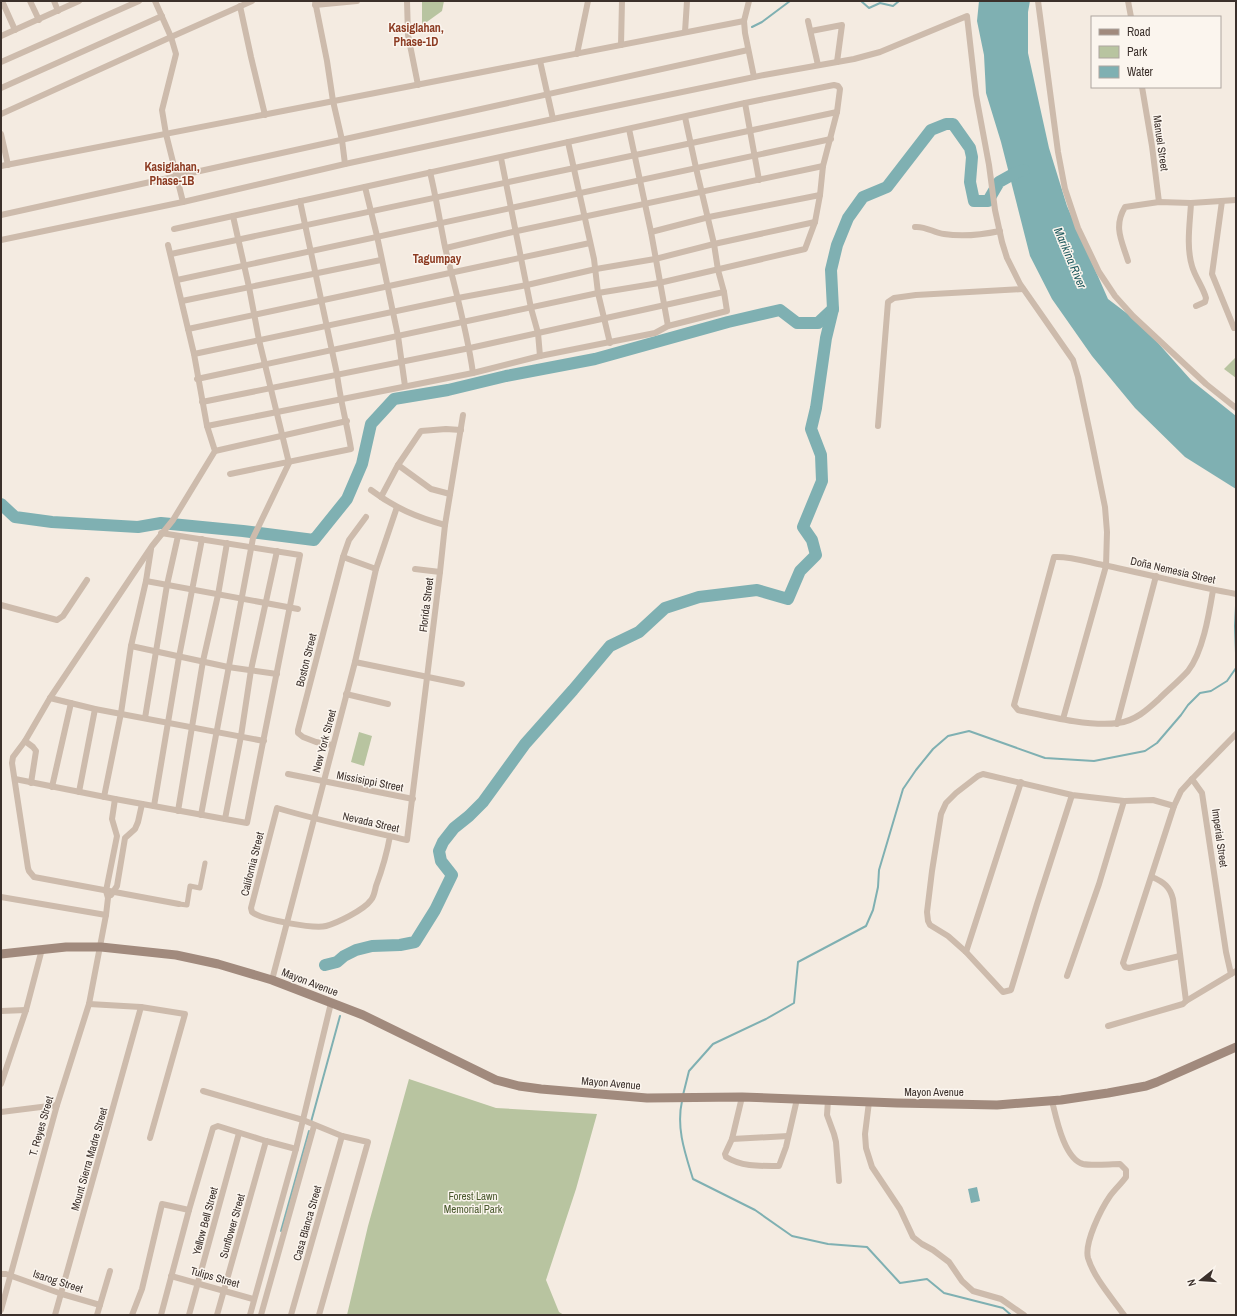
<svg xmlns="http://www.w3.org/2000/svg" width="1237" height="1316" font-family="'Archivo Narrow',sans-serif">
<rect width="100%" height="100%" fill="#f4ebe1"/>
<g fill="#b8c4a0">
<polygon points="422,1 444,1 442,11 424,24 422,24"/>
<polygon points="1236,357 1236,378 1224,369"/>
<polygon points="359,732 372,736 364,766 351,762"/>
<polygon points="409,1079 496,1108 597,1114 576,1189 546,1280 559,1312 564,1315 347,1315 368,1226"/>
</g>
<g fill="#7fb0b2">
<polygon points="979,1 1030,1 1028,12 1028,53 1049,148 1067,206 1108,299 1141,324 1191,380 1236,416 1236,489 1185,457 1135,408 1092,356 1052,299 1030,256 1001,142 986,93 984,55 977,21"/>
<polygon points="977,1187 980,1201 971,1203 968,1189"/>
</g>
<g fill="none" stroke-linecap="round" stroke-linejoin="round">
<g stroke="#7fb0b2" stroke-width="2">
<polyline points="861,1 869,8 880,3 893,6 899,1"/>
<polyline points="752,27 762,22 790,1"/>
<polyline points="1236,606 1235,626 1236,653"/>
<polyline points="683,1095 689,1071 713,1044 766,1019 794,1003 798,962 866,926 873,910 878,887 879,870 903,789 916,770 933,749 948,736 969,731 1045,758 1094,761 1145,751 1157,743 1181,715 1188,705 1200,693 1211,691 1227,681 1236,668"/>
<path d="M682,1101C676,1128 685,1153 693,1179L755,1210L792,1236L828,1244L867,1247L900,1283L927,1279L944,1293L1003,1308L1011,1315"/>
<polyline points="311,1122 340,1016"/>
<polyline points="281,1231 309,1131"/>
</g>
<g stroke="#7fb0b2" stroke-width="12">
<polyline points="1,504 15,517 52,522 138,527 161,523 243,531 314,540 347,499 362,464 371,424 394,399 448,390 506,376 595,359 728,322 780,310 797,323 818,323 833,309"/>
<polyline points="325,965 337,962 344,956 356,950 372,946 400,945 415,942 435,910 452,875 441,861 439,851 443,842 454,828 469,816 483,802 525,744 573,690 610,646 639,632 665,608 699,597 757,590 788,599 800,571 816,555 812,540 803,527 822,481 821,455 811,429 816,408 826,338 833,309 831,270 837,245 848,218 863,197 887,187 931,130 946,124 953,124 970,148 972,157 970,182 974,201 988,201 999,182 1017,172 1024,170"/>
</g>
<polyline stroke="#cdbbac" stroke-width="5" points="179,904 187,905 190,886 200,888 205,863"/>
<g stroke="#cdbbac" stroke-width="6">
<polyline points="2,1 15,30"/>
<polyline points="30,1 39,20"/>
<polyline points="54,1 58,11"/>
<polyline points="155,1 171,37 176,54 162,110 166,134 183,202"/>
<polyline points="315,1 327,61 333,101 342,140 345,164"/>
<polyline points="407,1 408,35 418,85"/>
<polyline points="749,1 744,21 745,33 754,77"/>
<polyline points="1038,1 1058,152 1065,189 1078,228 1099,272 1115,296 1133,316 1206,384 1236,408"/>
<polyline points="1128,1 1131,17"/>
<polyline points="315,5 357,1"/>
<polyline points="240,6 251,57 265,115"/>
<polyline points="808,21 818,65"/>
<polyline points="811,31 842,25 837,62"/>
<polyline points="685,32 687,1"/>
<polyline points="1,36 79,1"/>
<polyline points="621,45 622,1"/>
<polyline points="577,54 588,1"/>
<polyline points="540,61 553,119"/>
<polyline points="1,62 139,1"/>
<polyline points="1142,87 1152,146 1159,202"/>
<polyline points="1,88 162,16"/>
<polyline points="745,103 759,180"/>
<polyline points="1,114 171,37 252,1"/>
<polyline points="629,129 651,232 668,326"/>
<polyline points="1,134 8,165"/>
<polyline points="568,142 594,259 598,293 610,343"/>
<polyline points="501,158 531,308 538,333 540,356"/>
<polyline points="1,166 744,21"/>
<path d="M430,172C436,197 440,222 445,247C455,289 467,330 473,373"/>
<polyline points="365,187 377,236 398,336 405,386"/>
<polyline points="1222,201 1212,274 1234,328"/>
<path d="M1191,203C1190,223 1186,246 1192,266C1195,277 1203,287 1206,298L1205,302L1196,306"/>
<polyline points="1,215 748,50"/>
<path d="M915,227C926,226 934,233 944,234C963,237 981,235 1000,231"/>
<polyline points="174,229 745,103 834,85 838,86 840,89 837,112 823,166 820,195 815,222 805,249 659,283 598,293 197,379"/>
<polyline points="651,232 709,217 820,195"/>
<polyline points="1,240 183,202 345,164 553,119 764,75 854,59 880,52 967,16 976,95 989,165 995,210 1002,242 1007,258 1020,284 1073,360 1078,377 1091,438 1105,507 1107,532 1106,566 1063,719"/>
<polyline points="168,245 194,354 207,426 215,451 173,520 152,546 50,698 25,741 13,757 12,763 28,868 29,871 34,877 179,904"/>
<polyline points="446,248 517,231 823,166"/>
<polyline points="171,254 837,112"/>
<path d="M1128,261C1122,241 1113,227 1125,207L1159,202L1191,203L1236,200"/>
<polyline points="177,280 831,139"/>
<polyline points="182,301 381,260"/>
<polyline points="188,329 590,243"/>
<polyline points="194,354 458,298 527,285 596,269 655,259 714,244 815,222"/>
<polyline points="202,402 470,348 724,292"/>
<polyline points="207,426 473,373 540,356 655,333 668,326 727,311 724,292 718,270 714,244 696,168 685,117"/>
<polyline points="878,426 888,302 894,298 916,295 1023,289"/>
<polyline points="215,451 347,421"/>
<polyline points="398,465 431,489 450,494"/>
<path d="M230,474L351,449C347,424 340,399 337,374L300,201"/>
<path d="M371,490C395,508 416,517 445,525"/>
<polyline points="381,497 398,465 421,431 446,429 461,430"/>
<polyline points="343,557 376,569"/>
<polyline points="415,569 440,572"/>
<polyline points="146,581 298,609"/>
<path d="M1213,590C1209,614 1203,652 1188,671C1179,681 1168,690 1159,699C1147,710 1135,721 1118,723C1090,727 1046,716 1018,710L1014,705L1054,557C1070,556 1088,562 1103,565C1148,574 1191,586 1236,594"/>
<polyline points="1,605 57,620 63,616 87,580"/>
<polyline points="131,646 228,667 277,674"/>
<polyline points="355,662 462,684"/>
<polyline points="346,694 388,704"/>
<polyline points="50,698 95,709 264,741"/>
<polyline points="145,718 167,585 178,536"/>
<polyline points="1117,724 1156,576"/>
<polyline points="25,741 33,747 36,751 31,783"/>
<polyline points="332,745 316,742 303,737 298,733 298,730 343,557 349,540 366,517"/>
<polyline points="288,774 413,799"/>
<polyline points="15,779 115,799 247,823 300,555 161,533"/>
<polyline points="1192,779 1202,793 1226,952 1231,974"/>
<polyline points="52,787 71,703"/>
<polyline points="79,792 95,709"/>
<polyline points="1072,795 1037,904 1011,990 1003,992 966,952 948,936 930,925 928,921 927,912 932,871 941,814 946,803 956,793 978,776 983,774 1072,795 1124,801 1153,800 1174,806"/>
<polyline points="104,797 121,713 131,646 146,581 151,549"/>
<polyline points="154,806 179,657 202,539"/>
<polyline points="178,811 203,661 218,595 227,543"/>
<polyline points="201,815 253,538 289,463 259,340 249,287 233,216"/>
<polyline points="225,819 241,736 251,670 277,551"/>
<path d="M390,836C387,853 382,870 376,886C375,890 374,897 371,900C364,910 337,923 326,926C315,929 261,920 252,912L251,908L277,808C320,821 364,830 407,840L440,572L445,525L463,415"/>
<path d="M1152,877C1164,882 1170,887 1173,899L1186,1001"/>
<polyline points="111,895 117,886 125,838 135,829 138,822 142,804"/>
<polyline points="1,897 106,915"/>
<polyline points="966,952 1021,782"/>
<polyline points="1180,956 1129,968 1125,967 1123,963 1174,806 1181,791 1192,779 1236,734"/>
<polyline points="1067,976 1099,884 1124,801"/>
<polyline points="272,980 355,662 376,569 397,507"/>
<polyline points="89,1004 141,1007 185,1014 150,1138"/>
<polyline points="1,1011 26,1010"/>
<polyline points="1108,1026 1183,1004 1186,1001 1236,971"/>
<polyline points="1,1084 26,1010 42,949"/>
<polyline points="203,1091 303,1120 342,1136 368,1142 319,1315"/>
<path d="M742,1097L732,1139L725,1154L726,1157C742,1167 761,1166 779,1166L786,1147L797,1099"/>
<polyline points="828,1100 827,1115 834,1134 836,1142 839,1181"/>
<path d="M1052,1101C1056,1117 1064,1159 1083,1164C1093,1166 1110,1164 1120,1164L1126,1170V1177C1121,1184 1115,1189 1110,1196C1101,1209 1084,1243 1088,1258C1094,1278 1112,1298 1124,1315"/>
<polyline points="869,1102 865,1134 866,1148 872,1167 900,1209 913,1237 922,1244 933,1250 949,1262 962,1281 973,1291 1001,1299 1024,1315"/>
<polyline points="1,1112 57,1105"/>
<polyline points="732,1139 788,1136"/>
<polyline points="1,1274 6,1274 62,1294 100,1305"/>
<polyline points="171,1276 253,1299"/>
<polyline points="1,1310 57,1105 89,1004 106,915 108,898 106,891 117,836 112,819 115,799"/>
<polyline points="55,1315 141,1007"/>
<polyline points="97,1315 110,1271"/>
<polyline points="132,1315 142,1289 162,1204 189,1210"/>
<polyline points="161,1315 189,1210 213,1128 218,1126 266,1141 296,1149"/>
<polyline points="189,1315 239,1133"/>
<polyline points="217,1315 266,1141"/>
<polyline points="250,1315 296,1149 331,1003"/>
<polyline points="261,1315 314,1126"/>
<polyline points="291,1315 342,1136"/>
</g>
<polyline stroke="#a18a7d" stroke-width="9" points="1,954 66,947 101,947 176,955 218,964 272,980 363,1015 496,1080 519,1086 541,1089 647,1098 742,1097 897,1103 997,1105 1061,1100 1108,1093 1146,1086 1157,1082 1236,1047"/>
</g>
<g text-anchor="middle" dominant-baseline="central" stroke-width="3" stroke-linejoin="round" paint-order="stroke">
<g font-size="11" fill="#3b302b" stroke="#fbf5ee">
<text transform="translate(1161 143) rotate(82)">Manuel Street</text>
<text transform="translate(1173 570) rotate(13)">Doña Nemesia Street</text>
<text transform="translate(426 605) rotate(-83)">Florida Street</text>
<text transform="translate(306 660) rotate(-76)">Boston Street</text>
<text transform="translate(324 741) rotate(-75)">New York Street</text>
<text transform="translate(370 781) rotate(11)">Missisippi Street</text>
<text transform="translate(371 822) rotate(13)">Nevada Street</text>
<text transform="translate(1220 838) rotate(82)">Imperial Street</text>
<text transform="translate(252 864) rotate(-76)">California Street</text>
<text transform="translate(310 982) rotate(21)">Mayon Avenue</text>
<text transform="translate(611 1083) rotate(5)">Mayon Avenue</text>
<text x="934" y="1092">Mayon Avenue</text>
<text transform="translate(41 1126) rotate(-74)">T. Reyes Street</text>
<text transform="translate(89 1159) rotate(-74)">Mount Sierra Madre Street</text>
<text transform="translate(205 1221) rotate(-75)">Yellow Bell Street</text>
<text transform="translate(307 1223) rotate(-74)">Casa Blanca Street</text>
<text transform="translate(232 1226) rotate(-74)">Sunflower Street</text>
<text transform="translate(215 1277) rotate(16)">Tulips Street</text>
<text transform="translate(58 1281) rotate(18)">Isarog Street</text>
</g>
<g font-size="11" fill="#4a5a2e" stroke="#fbf5ee">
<text x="473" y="1196">Forest Lawn<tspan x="473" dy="13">Memorial Park</tspan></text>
</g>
<g font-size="12" font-weight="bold" fill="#8c3b22" stroke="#fbf5ee">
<text x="416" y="28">Kasiglahan,<tspan x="416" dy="14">Phase-1D</tspan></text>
<text x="172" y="167">Kasiglahan,<tspan x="172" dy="14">Phase-1B</tspan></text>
<text x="437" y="259">Tagumpay</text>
</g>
<g font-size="12" font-style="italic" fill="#1f5a5e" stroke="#fbf5ee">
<text transform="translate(1070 258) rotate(67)">Marikina River</text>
</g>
</g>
<rect width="1237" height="1316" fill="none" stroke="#3b302b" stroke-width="4"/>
<rect x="1091" y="16" width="130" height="72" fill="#fbf5ee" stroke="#aea6a0"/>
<rect x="1099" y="29" width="20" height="6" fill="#a18a7d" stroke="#aea6a0"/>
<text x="1127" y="36" font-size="12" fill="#3b302b">Road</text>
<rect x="1099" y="46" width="20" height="12" fill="#b8c4a0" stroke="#aea6a0"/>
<text x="1127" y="56" font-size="12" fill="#3b302b">Park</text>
<rect x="1099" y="66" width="20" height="12" fill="#7fb0b2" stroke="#aea6a0"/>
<text x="1127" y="76" font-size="12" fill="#3b302b">Water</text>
<g transform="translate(1201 1280) rotate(253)" stroke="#fbf5ee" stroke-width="3" paint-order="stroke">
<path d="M0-3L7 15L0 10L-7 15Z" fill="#3b302b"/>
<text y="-6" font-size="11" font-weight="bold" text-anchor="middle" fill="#3b302b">N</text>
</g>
</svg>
